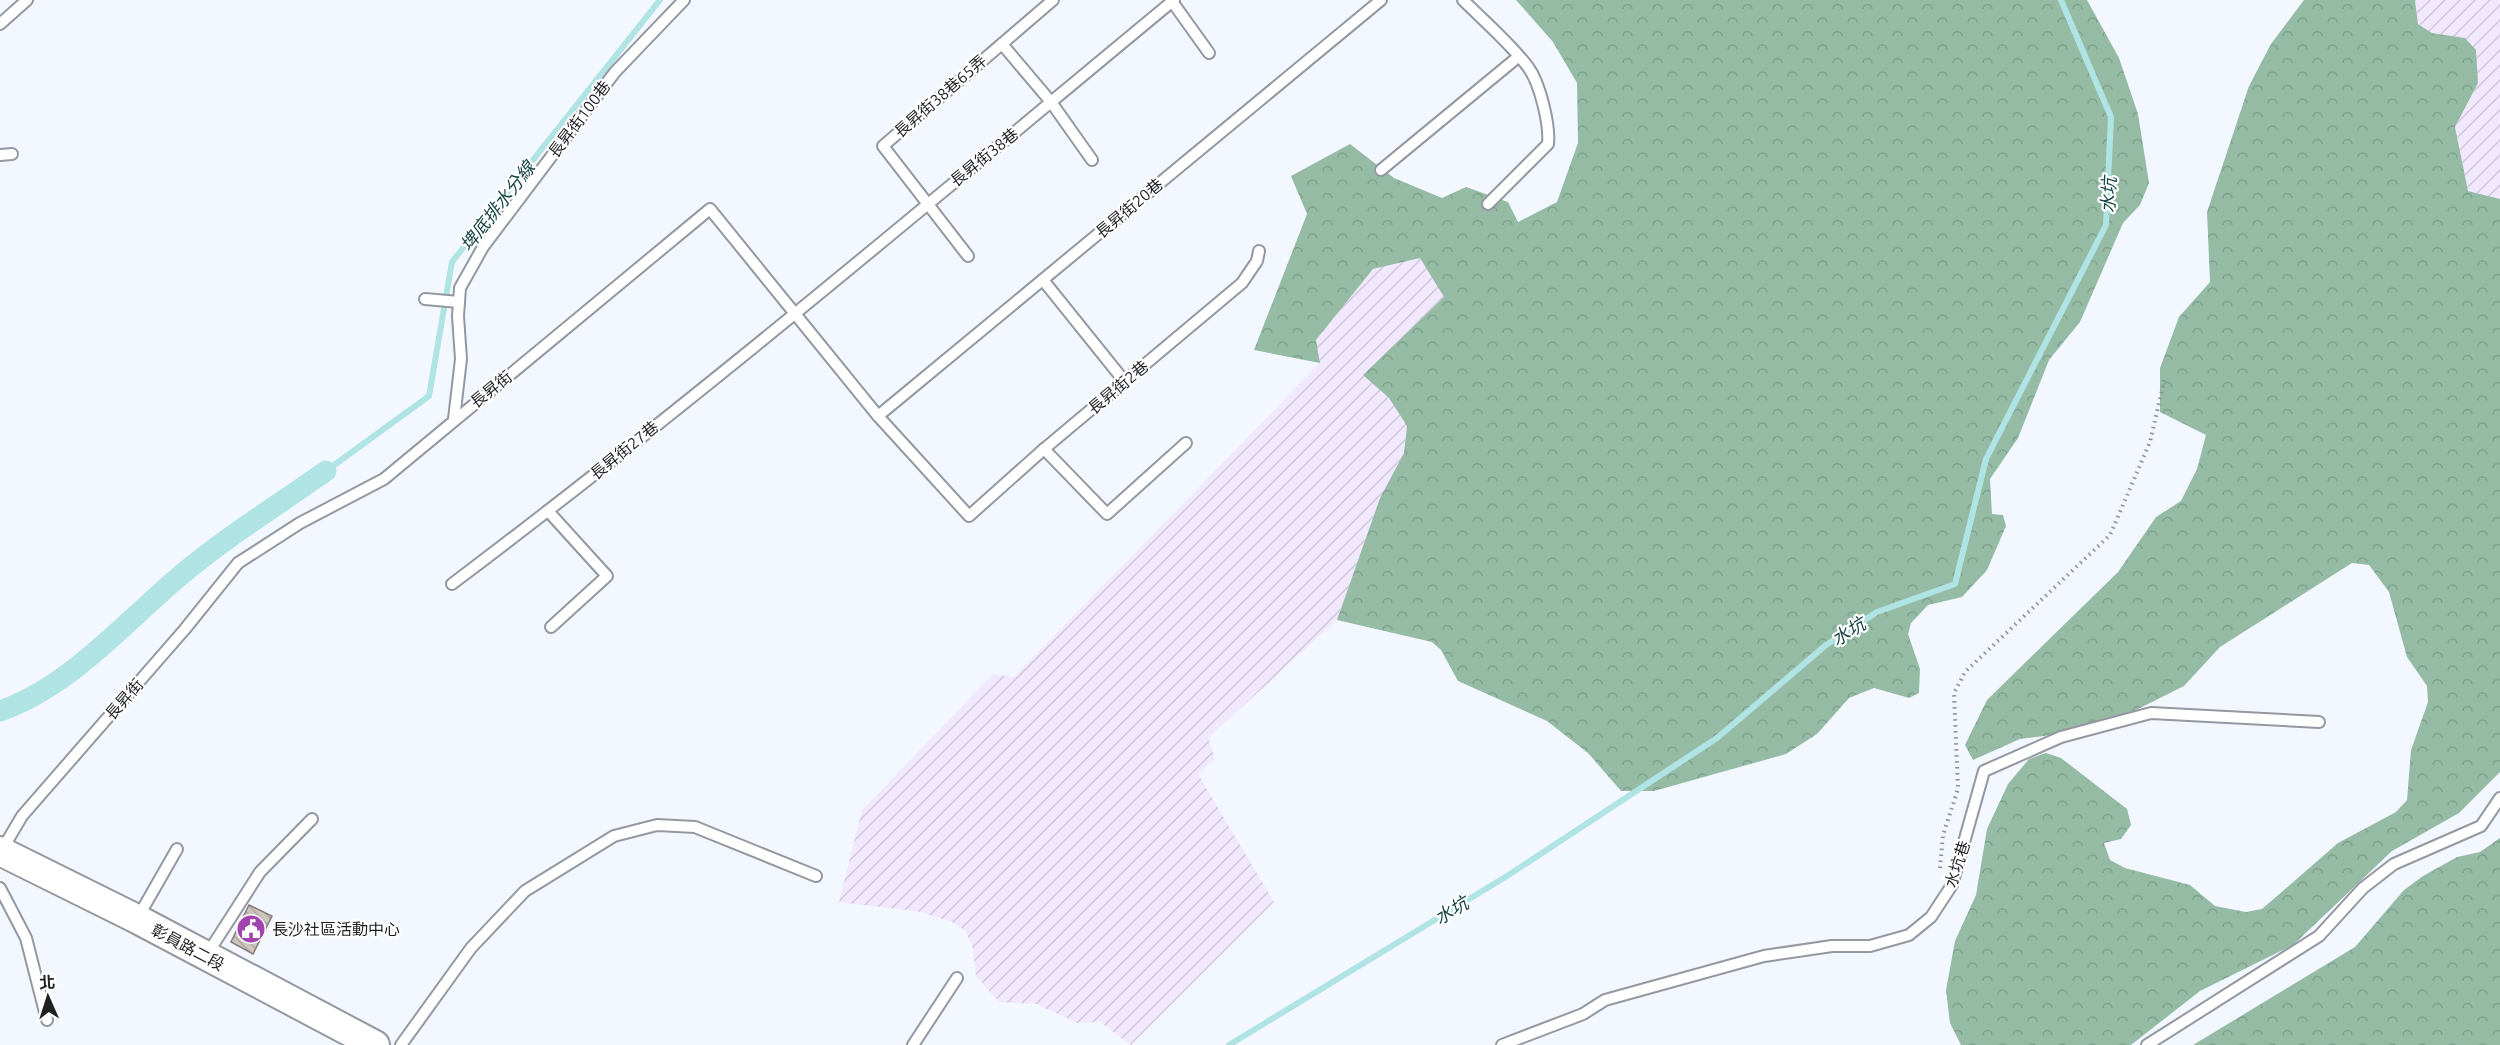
<svg xmlns="http://www.w3.org/2000/svg" width="2500" height="1045" font-family="Ubuntu,'Noto Sans TC',sans-serif">
<defs>
<pattern id="industrial-furrows" width="10" height="10" patternUnits="userSpaceOnUse" patternTransform="scale(1.5)"><rect width="10" height="10" fill="#f2e8fd"/><path d="M-1 1l2-2M0 10L10 0M9 11l2-2" fill="none" stroke="#cfc7d9"/></pattern>
<pattern id="forest-crowns" width="20" height="18" patternUnits="userSpaceOnUse" patternTransform="scale(1.5)"><rect width="20" height="18" fill="#95bba5"/><path d="M2 6a3 3 0 1 1 6 0M12 15a3 3 0 1 1 6 0" fill="none" stroke="#80a08e"/></pattern>
<pattern id="building-back-hatch" width="6" height="6" patternUnits="userSpaceOnUse" patternTransform="scale(1.5)"><rect width="6" height="6" fill="#cec5be"/><path d="M-1 5l2 2M0 0l6 6M5-1l2 2" fill="none" stroke="#b0a9a3"/></pattern>
</defs>
<rect width="100%" height="100%" fill="#f3f7ff"/>
<g fill="url(#industrial-furrows)">
<polygon points="2415,0 2500,0 2500,199 2468,191 2455,127 2478,83 2465,38 2432,33 2418,23"/>
<polygon points="1420,257 1444,297 1364,375 1389,398 1407,426 1404,453 1380,498 1337,620 1208,738 1215,759 1198,774 1274,902 1131,1045 1100,1022 1077,1023 1036,1004 999,1002 976,976 972,945 965,930 952,922 921,912 839,902 862,810 993,674 1014,677 1320,363 1316,340 1373,269"/>
</g>
<g fill="url(#forest-crowns)">
<polygon points="1516,0 2087,0 2119,58 2138,114 2149,183 2140,205 2123,223 2080,322 2049,360 2018,438 1990,479 1992,514 2003,515 2006,526 1987,570 1962,597 1928,605 1911,623 1908,634 1920,669 1919,693 1909,698 1874,688 1849,698 1817,734 1786,754 1654,791 1621,791 1588,753 1547,721 1458,681 1441,650 1432,642 1337,620 1380,498 1404,453 1407,426 1389,398 1363,375 1444,297 1420,258 1373,269 1316,340 1320,363 1254,350 1307,214 1291,176 1350,144 1394,178 1442,198 1466,187 1508,202 1518,222 1557,202 1578,143 1577,83 1553,42"/>
<polygon points="2304,0 2415,0 2418,24 2432,33 2465,38 2476,50 2478,83 2455,127 2468,191 2500,199 2500,772 2459,813 2392,851 2293,945 2200,991 2131,1045 1961,1045 1950,1023 1946,990 1955,941 1976,895 1987,829 2008,784 2029,759 2046,753 2061,758 2127,809 2131,825 2121,839 2104,843 2110,860 2125,868 2190,885 2215,906 2246,912 2262,909 2338,843 2396,812 2407,800 2411,750 2428,702 2427,686 2407,657 2389,592 2369,565 2352,563 2220,647 2184,686 2122,717 2090,730 2020,739 1973,760 1965,745 1987,700 2118,572 2156,517 2181,501 2197,469 2206,435 2160,412 2160,368 2179,317 2210,282 2207,212 2249,86 2271,44"/>
<polygon points="2500,838 2500,1045 2193,1045 2355,947 2404,890 2423,876 2457,857 2480,852"/>
</g>
<g fill="none" stroke-linecap="round" stroke-linejoin="round">
<g stroke="#b0e3e3" stroke-width="6">
<polyline points="326,471 429,396 452,262 660,0"/>
<polyline points="1229,1045 1507,876 1717,738 1826,645 1877,612 1955,584 1986,459 2106,225 2111,117 2061,0"/>
</g>
<path stroke="#b0e3e3" stroke-width="21" d="M0,711C71,686 125,622 181,575C226,537 278,505 326,471"/>
</g>
<polygon fill="url(#building-back-hatch)" stroke="#857d76" stroke-width="1.5" points="249,905 272,916 253,954 231,942"/>
<g fill="none" stroke-linecap="round" stroke-linejoin="round">
<g stroke="#9498a1" stroke-width="14">
<g id="lane">
<polyline points="1171,0 1209,53"/>
<path d="M1463,0C1484,21 1511,44 1528,67C1540,83 1550,125 1548,144L1488,204"/>
<polyline points="0,24 27,0"/>
<polyline points="1002,44 1051,102 1092,160"/>
<polyline points="0,155 12,154"/>
<polyline points="1381,170 1518,57"/>
<polyline points="968,256 883,146 1053,0"/>
<polyline points="1043,280 1125,382"/>
<polyline points="425,299 459,302"/>
<polyline points="878,416 1381,0"/>
<polyline points="454,419 461,359 458,316 460,288 483,247 615,72 684,0"/>
<polyline points="1044,449 1107,514 1186,443"/>
<polyline points="548,511 607,576 551,627"/>
<path d="M452,584C699,398 936,197 1174,0"/>
<polyline points="2,850 22,816 185,629 238,563 300,523 384,479 710,209 878,416 969,516 1044,449 1242,283 1257,261 1259,251"/>
<polyline points="0,888 26,938 47,1020"/>
<polyline points="137,919 177,849"/>
<polyline points="206,956 260,872 312,819"/>
<polyline points="401,1045 471,948 525,891 614,836 657,825 695,827 816,876"/>
<polyline points="913,1045 957,978"/>
<polyline points="1502,1045 1583,1014 1605,1000 1764,956 1832,946 1870,946 1909,935 1931,917 1952,885 1984,771 2061,737 2151,713 2319,722"/>
<polyline points="2147,1045 2319,936 2363,888 2394,864 2481,826 2500,798"/>
</g>
</g>
<g stroke="#9498a1" stroke-width="32">
<polyline id="secondary" points="0,851 137,919 375,1045"/>
</g>
<polyline stroke="#8b8e94" stroke-width="4" stroke-dasharray="1.5 4.5" stroke-linecap="butt" points="1940,868 1943,835 1958,789 1954,693 1965,672 2110,535 2150,442 2165,377"/>
<use href="#lane" stroke="#fff" stroke-width="10"/>
<use href="#secondary" stroke="#fff" stroke-width="28"/>
</g>
<defs>
<g id="civic-disc" transform="scale(1.5)"><circle r="9.5" fill="#a144ae" stroke="#fff"/><path d="M-.6-6.5H3V-4.5H.6V-3L4-1V1h2V6H-6V1h2V-1L-.6-3ZM-1.2 2.5V6h2.4V2.5Z" fill="#fff"/></g>
</defs>
<g fill-rule="evenodd">
<use href="#civic-disc" x="251" y="929"/>
</g>
<g text-anchor="middle" dominant-baseline="central" stroke-width="4.5" stroke-linejoin="round" paint-order="stroke">
<g font-size="16" fill="#1f2024" stroke="#fff">
<text transform="translate(940 96) rotate(-41)">長昇街38巷65弄</text>
<text transform="translate(579 119) rotate(-53)">長昇街100巷</text>
<text transform="translate(984 157) rotate(-39)">長昇街38巷</text>
<text transform="translate(1129 208) rotate(-40)">長昇街20巷</text>
<text transform="translate(1118 387) rotate(-40)">長昇街2巷</text>
<text transform="translate(491 389) rotate(-39)">長昇街</text>
<text transform="translate(624 450) rotate(-39)">長昇街27巷</text>
<text transform="translate(124 699) rotate(-49)">長昇街</text>
<text transform="translate(1957 864) rotate(-72)">水坑巷</text>
<text transform="translate(188 947) rotate(28)">彰員路二段</text>
</g>
<g font-size="16" fill="#1f2024" stroke="#fff" text-anchor="start">
<text x="272" y="929">長沙社區活動中心</text>
</g>
<g font-size="18" font-style="italic" fill="#164445" stroke="#fff">
<text transform="translate(2108 195) rotate(-87)">水坑</text>
<text transform="translate(497 206) rotate(-52)">埤底排水分線</text>
<text transform="translate(1848 631) rotate(-32)">水坑</text>
<text transform="translate(1451 910) rotate(-31)">水坑</text>
</g>
</g>
<g transform="translate(48 997) rotate(357)" stroke="#ffffff" stroke-width="4.5" paint-order="stroke">
<path d="M0-4.5L10 22L0 15L-10 22Z" fill="#1f2024"/>
<text y="-9" font-size="16" font-weight="bold" text-anchor="middle" fill="#1f2024">北</text>
</g>
</svg>
